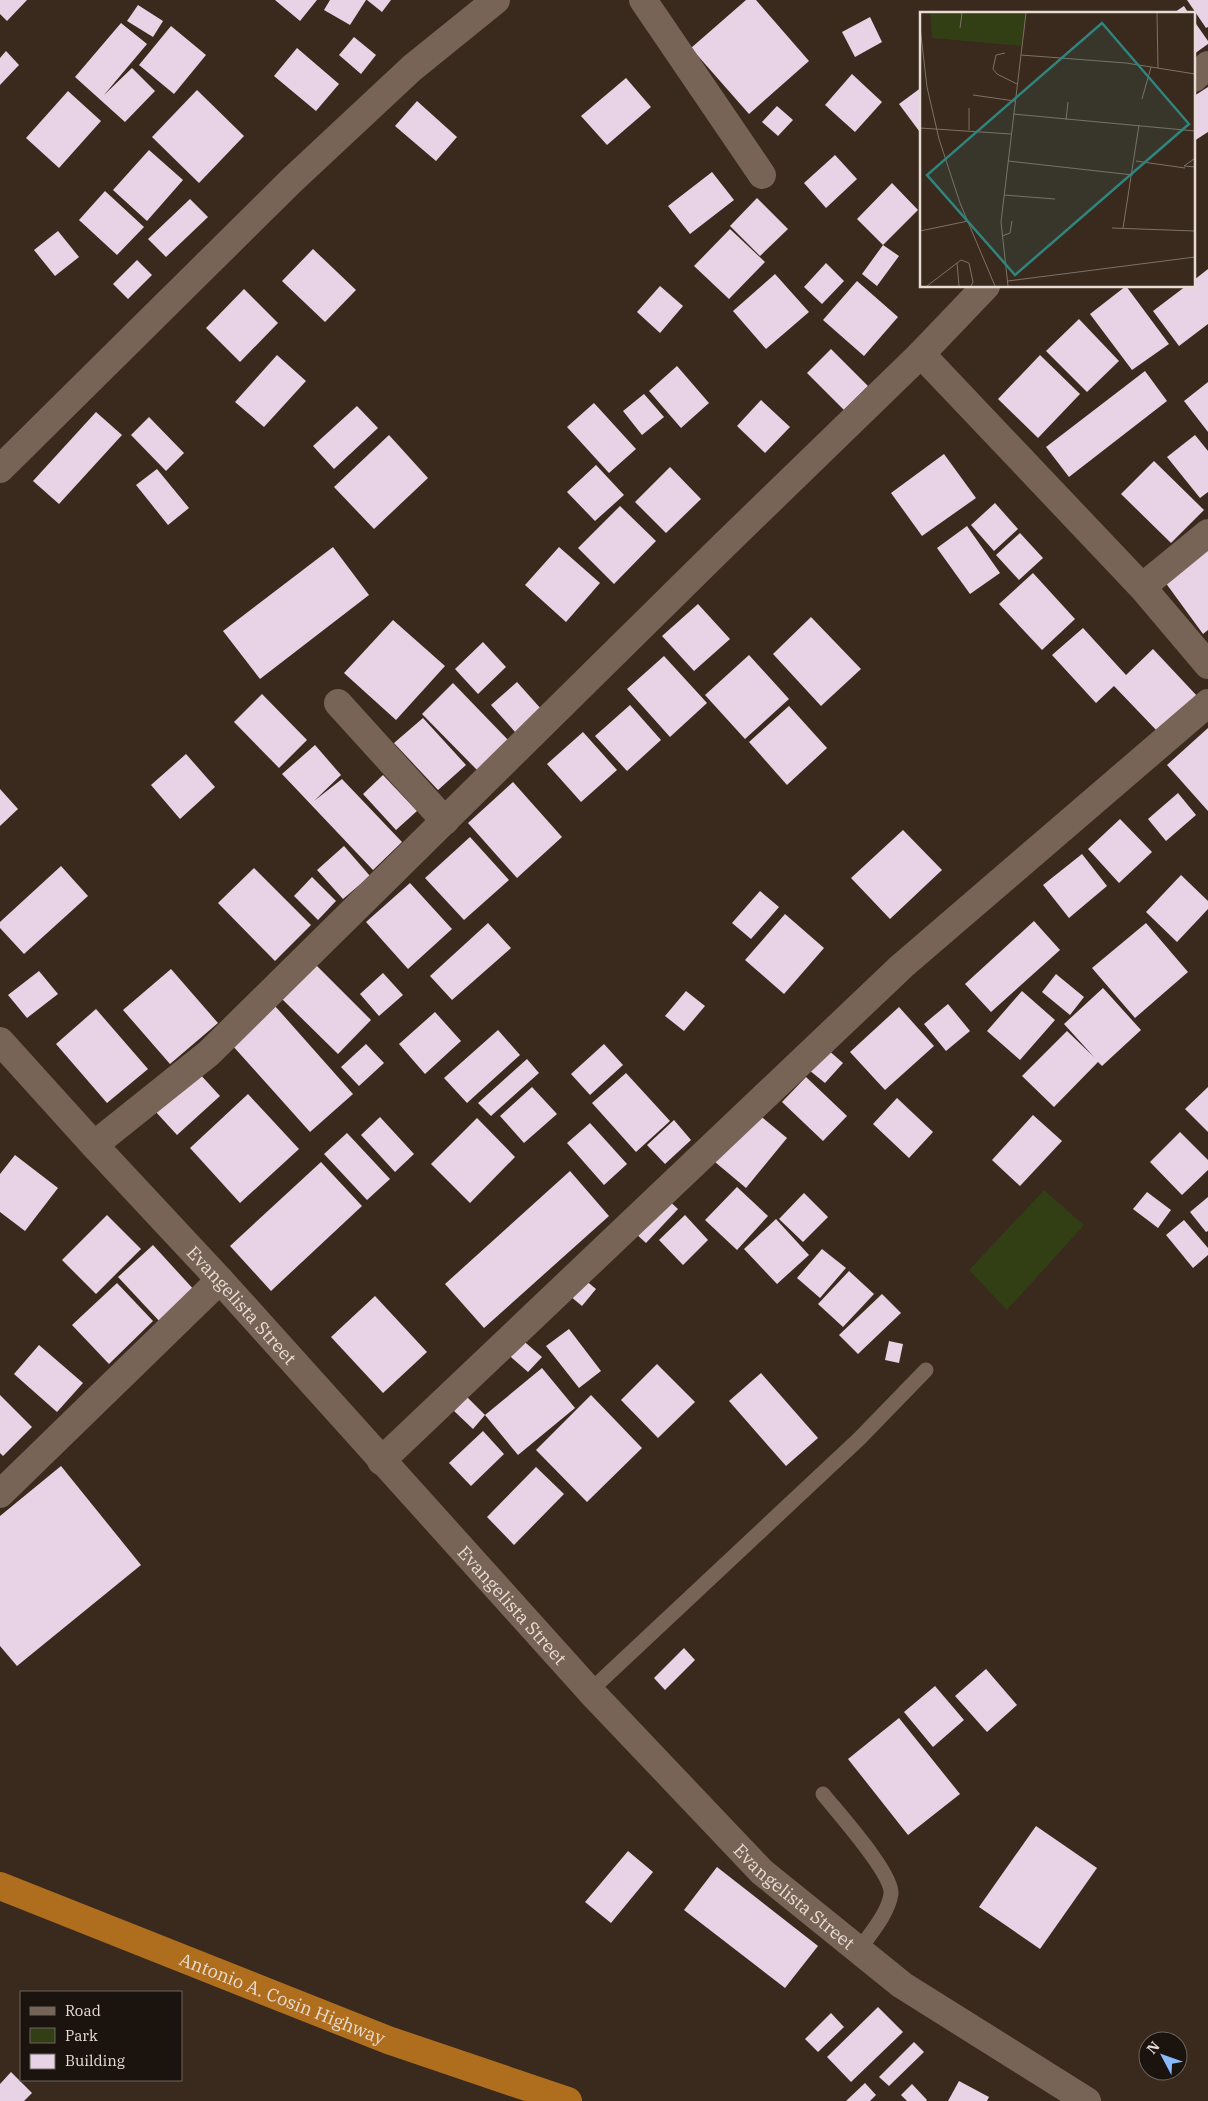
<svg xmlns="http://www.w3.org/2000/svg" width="1208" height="2101" font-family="'IBM Plex Serif',serif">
<rect width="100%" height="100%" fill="#3a291d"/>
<polygon fill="#323e14" points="1044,1190 1084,1225 1007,1310 969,1270"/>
<g fill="#e7d3e5">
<polygon points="0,0 27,0 7,21 0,14"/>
<polygon points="275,0 317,0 300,21"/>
<polygon points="330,0 366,0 350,25 324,10"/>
<polygon points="367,0 391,0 382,12"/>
<polygon points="746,0 756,0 809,61 749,114 691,48"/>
<polygon points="1187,0 1208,0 1208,27 1206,28"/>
<polygon points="138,5 163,21 153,37 127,21"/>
<polygon points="1184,6 1189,14 1172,14"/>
<polygon points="870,17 882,42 855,57 842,32"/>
<polygon points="1194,21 1208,41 1208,44 1194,54"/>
<polygon points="121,23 147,44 104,95 132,68 155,91 125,122 75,77"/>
<polygon points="171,26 206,55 174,94 139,65"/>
<polygon points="354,37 376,55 361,74 339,55"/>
<polygon points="297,48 339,84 316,111 274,76"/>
<polygon points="6,51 19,65 0,85 0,58"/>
<polygon points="852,74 882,102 855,132 825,105"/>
<polygon points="626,78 651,107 607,145 581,116"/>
<polygon points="922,87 922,135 899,104"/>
<polygon points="1208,87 1208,132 1194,141 1194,96"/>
<polygon points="197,90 244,136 199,183 152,137"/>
<polygon points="68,91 101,121 59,168 26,138"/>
<polygon points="417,101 457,137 436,161 395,126"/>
<polygon points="777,106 793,120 778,136 762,122"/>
<polygon points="149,150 183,180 147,221 113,190"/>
<polygon points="835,155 857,179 826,208 804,183"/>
<polygon points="712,172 734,200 690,234 668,206"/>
<polygon points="892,183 918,210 883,245 899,256 877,286 862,274 883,245 857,219"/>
<polygon points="105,191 144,227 117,255 79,220"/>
<polygon points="757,198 788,229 760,256 730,226"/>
<polygon points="190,199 208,217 166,257 148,239"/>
<polygon points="730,229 765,262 729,299 694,266"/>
<polygon points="58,231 79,257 55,276 34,250"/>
<polygon points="313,249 356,290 325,322 282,281"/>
<polygon points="137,260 152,275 128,299 113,284"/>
<polygon points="826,263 844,281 822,304 804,287"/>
<polygon points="1208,269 1208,324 1179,346 1153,311 1186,286 1194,286 1194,280"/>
<polygon points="775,274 809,312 766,349 733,311"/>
<polygon points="857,281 898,317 864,356 823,320"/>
<polygon points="660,286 683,306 660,333 637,312"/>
<polygon points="1126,286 1169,344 1132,370 1090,314"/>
<polygon points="244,289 278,323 240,362 206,328"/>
<polygon points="1079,319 1119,361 1087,392 1046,351"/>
<polygon points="831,349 868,386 844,410 807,373"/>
<polygon points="277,355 306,381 264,427 235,402"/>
<polygon points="1040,355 1080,394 1038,438 998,399"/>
<polygon points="677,366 709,403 681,428 649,391"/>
<polygon points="1145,371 1167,401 1069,477 1046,447"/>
<polygon points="1208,382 1208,432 1184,401"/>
<polygon points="644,394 664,417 642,435 623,411"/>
<polygon points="761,400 790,427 765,453 737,426"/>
<polygon points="594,403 636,449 609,473 567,427"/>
<polygon points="357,406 378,428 334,469 313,446"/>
<polygon points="96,412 122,435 59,504 33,481"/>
<polygon points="149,417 184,453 166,471 131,435"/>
<polygon points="389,435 428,478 374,529 334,487"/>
<polygon points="1195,435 1208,451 1208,492 1200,498 1167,457"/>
<polygon points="944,454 976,498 922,536 891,493"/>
<polygon points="1154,461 1204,510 1171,543 1121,494"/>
<polygon points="596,465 624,495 595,521 567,492"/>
<polygon points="670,467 701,499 666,533 635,502"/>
<polygon points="157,469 189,508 168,525 136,485"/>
<polygon points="995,503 1018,529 994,551 971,525"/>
<polygon points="620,506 656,541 614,584 578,548"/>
<polygon points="967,526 1000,573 970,594 937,548"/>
<polygon points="1020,533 1043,558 1019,580 996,555"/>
<polygon points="333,547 369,595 260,679 223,631"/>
<polygon points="559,547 600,583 566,622 525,585"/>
<polygon points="1208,550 1208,630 1203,634 1165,582"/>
<polygon points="1033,573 1075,619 1042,650 999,604"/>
<polygon points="698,604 730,639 694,671 662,636"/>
<polygon points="811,617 861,669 821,706 773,654"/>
<polygon points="393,620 445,666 396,720 344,673"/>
<polygon points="1083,628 1126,675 1153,649 1198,697 1159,733 1114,686 1096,703 1052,655"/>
<polygon points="483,642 506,667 478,694 455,669"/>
<polygon points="749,655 789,699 745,739 705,695"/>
<polygon points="664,656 707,703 670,737 627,689"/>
<polygon points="517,682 542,710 516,733 491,705"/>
<polygon points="453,683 510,742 479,772 422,714"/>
<polygon points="262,694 307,740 279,768 234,722"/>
<polygon points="630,705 661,740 627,771 595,736"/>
<polygon points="789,706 827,748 787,785 749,742"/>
<polygon points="423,718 466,765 438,790 394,743"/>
<polygon points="1208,728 1208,811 1167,765"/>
<polygon points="583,732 617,770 581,802 547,764"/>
<polygon points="315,745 341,775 314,801 342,779 402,842 373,870 282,774"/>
<polygon points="186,754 215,787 180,819 151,785"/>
<polygon points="383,775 417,811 396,830 363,794"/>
<polygon points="513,782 562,837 517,878 468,823"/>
<polygon points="0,789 18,809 0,826"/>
<polygon points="1178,793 1196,815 1166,841 1148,819"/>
<polygon points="1120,819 1152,852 1119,883 1088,849"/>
<polygon points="903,830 942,870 890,919 851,878"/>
<polygon points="470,837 509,880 464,920 425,878"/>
<polygon points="344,846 370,876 343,899 317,870"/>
<polygon points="1082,854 1107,886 1069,918 1043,885"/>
<polygon points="61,866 88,896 24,954 0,928 0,922"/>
<polygon points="254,868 311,925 275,961 218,903"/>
<polygon points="1181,875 1208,901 1208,909 1177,942 1146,912"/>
<polygon points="312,877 336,901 318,920 294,896"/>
<polygon points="410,883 452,929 408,969 366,922"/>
<polygon points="760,891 779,907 751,939 732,923"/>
<polygon points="785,914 824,948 784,994 745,960"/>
<polygon points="1034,921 1060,950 991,1012 965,984"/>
<polygon points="488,923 511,948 452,1000 430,976"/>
<polygon points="1146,923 1188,972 1135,1018 1092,968"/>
<polygon points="316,965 371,1020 338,1054 282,999"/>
<polygon points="171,969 218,1023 170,1064 123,1010"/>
<polygon points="39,971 58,994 27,1018 8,995"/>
<polygon points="383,973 403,995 379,1016 360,994"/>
<polygon points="1056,974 1084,997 1070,1015 1042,992"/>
<polygon points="1103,988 1141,1030 1102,1066 1098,1062 1054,1107 1022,1076 1067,1031 1094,1057 1064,1024"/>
<polygon points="686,991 705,1006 684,1031 665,1016"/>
<polygon points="1022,991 1055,1020 1020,1060 987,1031"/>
<polygon points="948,1004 970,1031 946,1051 924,1024"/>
<polygon points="275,1006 353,1094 310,1132 232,1045"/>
<polygon points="899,1007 934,1046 885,1090 850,1052"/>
<polygon points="96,1009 148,1069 107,1103 56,1044"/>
<polygon points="435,1012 461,1041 425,1074 399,1044"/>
<polygon points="498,1030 520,1055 467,1103 444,1078"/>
<polygon points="366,1044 384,1063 359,1086 341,1067"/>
<polygon points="604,1044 623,1065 590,1095 571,1074"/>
<polygon points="827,1049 843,1063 825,1083 809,1070"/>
<polygon points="527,1059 539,1073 491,1116 478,1103"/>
<polygon points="198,1072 220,1096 177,1135 155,1111"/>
<polygon points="626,1073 670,1121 636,1152 592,1103"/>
<polygon points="806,1077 847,1116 823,1141 782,1102"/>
<polygon points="532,1087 557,1114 524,1143 500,1116"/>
<polygon points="1208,1087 1208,1132 1185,1109"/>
<polygon points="248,1094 299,1149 240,1203 190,1148"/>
<polygon points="897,1098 933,1132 909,1158 873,1124"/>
<polygon points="757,1113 787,1138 746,1188 715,1162"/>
<polygon points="1033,1115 1062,1141 1020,1186 992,1160"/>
<polygon points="380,1117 414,1154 395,1172 361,1135"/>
<polygon points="477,1118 515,1157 470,1203 431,1164"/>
<polygon points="674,1120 691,1140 665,1164 647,1145"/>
<polygon points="590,1123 627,1164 604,1185 567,1143"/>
<polygon points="1180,1132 1208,1160 1208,1170 1182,1195 1150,1162"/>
<polygon points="347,1133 390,1179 367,1200 324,1154"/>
<polygon points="15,1155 58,1188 25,1231 0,1212 0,1174"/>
<polygon points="321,1162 362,1206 271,1291 230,1246"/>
<polygon points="570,1171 609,1216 484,1328 445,1284"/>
<polygon points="737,1187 768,1216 737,1250 705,1220"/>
<polygon points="1147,1192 1171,1210 1158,1228 1133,1209"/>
<polygon points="804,1193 828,1217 803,1242 779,1219"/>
<polygon points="1208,1197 1208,1231 1206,1232 1190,1212"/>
<polygon points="667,1199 678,1209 646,1243 634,1232"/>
<polygon points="107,1215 141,1249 96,1294 62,1260"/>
<polygon points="685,1215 708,1240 683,1265 659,1240"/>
<polygon points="776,1219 809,1255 777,1284 744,1249"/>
<polygon points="1184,1220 1208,1248 1208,1255 1193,1268 1166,1235"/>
<polygon points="153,1245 196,1292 162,1324 118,1277"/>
<polygon points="822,1249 846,1268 820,1298 797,1278"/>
<polygon points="849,1271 874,1294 843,1327 818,1304"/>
<polygon points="584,1279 596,1289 582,1306 570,1296"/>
<polygon points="117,1283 153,1321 109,1364 72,1325"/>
<polygon points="882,1294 901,1313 858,1354 839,1335"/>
<polygon points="375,1296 427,1352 383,1393 331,1337"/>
<polygon points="569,1329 601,1371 579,1388 546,1346"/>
<polygon points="519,1337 542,1357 528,1372 505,1352"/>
<polygon points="889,1341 903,1344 899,1363 885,1360"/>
<polygon points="39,1345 83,1383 57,1412 14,1374"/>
<polygon points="657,1364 695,1402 658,1438 621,1400"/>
<polygon points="542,1368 575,1408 518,1455 485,1415"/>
<polygon points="761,1373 818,1438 786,1466 729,1401"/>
<polygon points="0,1395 32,1427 3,1456 0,1453"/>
<polygon points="591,1395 642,1448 587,1502 536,1450"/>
<polygon points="467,1397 485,1415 473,1429 454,1411"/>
<polygon points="483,1431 504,1454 471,1486 449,1463"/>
<polygon points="61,1466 141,1565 17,1666 0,1646 0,1516"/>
<polygon points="536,1467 564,1494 514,1545 487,1517"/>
<polygon points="684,1648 695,1660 665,1690 654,1678"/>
<polygon points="986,1669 1017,1705 987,1732 955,1696"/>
<polygon points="935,1686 964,1720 933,1747 904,1712"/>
<polygon points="899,1718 960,1794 908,1835 848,1759"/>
<polygon points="1036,1826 1097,1868 1040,1949 979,1907"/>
<polygon points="628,1851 653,1872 611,1923 585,1902"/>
<polygon points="717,1867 818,1946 785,1988 684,1910"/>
<polygon points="878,2007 903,2032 851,2082 827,2057"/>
<polygon points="831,2013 844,2027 818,2052 805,2039"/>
<polygon points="914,2042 924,2052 889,2086 879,2077"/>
<polygon points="11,2072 32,2093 24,2101 0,2101 0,2084"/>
<polygon points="959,2081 989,2097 987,2101 948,2101"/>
<polygon points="865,2083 876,2095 870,2101 846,2101"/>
<polygon points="912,2084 927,2100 926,2101 907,2101 901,2095"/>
</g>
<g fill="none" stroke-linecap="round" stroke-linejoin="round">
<g stroke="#776456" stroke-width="15">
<polyline points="590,1691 859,1439 926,1370"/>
<path d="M823,1794C837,1812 893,1873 891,1894C888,1914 870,1934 859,1950"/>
</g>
<g stroke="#776456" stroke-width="28">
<polyline points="643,0 762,175"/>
<polyline points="1194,78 1208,65"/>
<polyline points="921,354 1142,587 1208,665"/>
<polyline points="0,469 291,181 412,68 496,0"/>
<polyline points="1142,587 1208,533"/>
<polyline points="338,703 445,821"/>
<polyline points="94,1145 209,1053 719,550 921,354 986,286"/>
<polyline points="381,1461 902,966 1208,703"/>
<polyline points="0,1494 220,1280"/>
</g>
<path stroke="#776456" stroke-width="28" id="s1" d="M0,1041L94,1145L220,1280L590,1691L762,1872L902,1985L1087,2101"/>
<path stroke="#af6e1d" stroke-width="28" id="s2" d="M0,1886L388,2040L568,2101"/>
</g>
<g text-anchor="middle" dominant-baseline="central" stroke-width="5" stroke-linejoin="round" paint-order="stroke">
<g font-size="18" fill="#e7dcd4" stroke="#1b140e">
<text stroke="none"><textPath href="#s1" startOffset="358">Evangelista Street</textPath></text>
<text stroke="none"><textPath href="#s1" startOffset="762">Evangelista Street</textPath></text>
<text stroke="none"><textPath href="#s1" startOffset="1168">Evangelista Street</textPath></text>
<text stroke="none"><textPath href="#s2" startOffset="304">Antonio A. Cosin Highway</textPath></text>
</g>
</g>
<g transform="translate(920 12)">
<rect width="275" height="275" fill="#3a291d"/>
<path d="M10,1H106L101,34L12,26Z" fill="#323e14"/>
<path fill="none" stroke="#7f7166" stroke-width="1" d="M237,1L238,56M0,15L7,75L19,127L40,191L75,274M40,16L42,1M85,41L76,43L73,57L77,62L97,72M101,43L206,51L275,62M53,83L95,89M222,87L231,55M49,96V118M93,102L275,119M146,108L148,90M0,116L91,122M274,147L264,154L275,155M88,149L213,163M216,149L265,156M84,183L135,187M192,216L275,219M203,216L219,113M0,219L48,209M82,224L90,221L92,209M37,251L39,274M88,269L275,245M7,274L41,248L49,251L53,270L51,274M88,274L81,210L106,1"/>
<path fill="#2f857d" fill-opacity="0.15" stroke="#2f857d" stroke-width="2.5" d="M182,11L269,112L95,263L7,163Z"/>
<rect width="275" height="275" fill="none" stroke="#e7dcd4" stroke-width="2.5"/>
</g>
<rect x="20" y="1991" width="162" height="90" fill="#1b140e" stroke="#6d645d"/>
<rect x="30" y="2007" width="25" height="8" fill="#776456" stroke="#6d645d"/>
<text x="65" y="2016" font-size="15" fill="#e7dcd4">Road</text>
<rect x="30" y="2028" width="25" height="15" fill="#323e14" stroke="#6d645d"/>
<text x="65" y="2041" font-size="15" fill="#e7dcd4">Park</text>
<rect x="30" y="2054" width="25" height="15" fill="#e7d3e5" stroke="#6d645d"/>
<text x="65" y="2066" font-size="15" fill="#e7dcd4">Building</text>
<g transform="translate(1163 2056) rotate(311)"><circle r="24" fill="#1b140e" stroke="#6d645d"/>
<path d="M0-4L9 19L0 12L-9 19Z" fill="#89bafc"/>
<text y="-8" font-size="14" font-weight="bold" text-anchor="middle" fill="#e7dcd4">N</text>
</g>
</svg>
